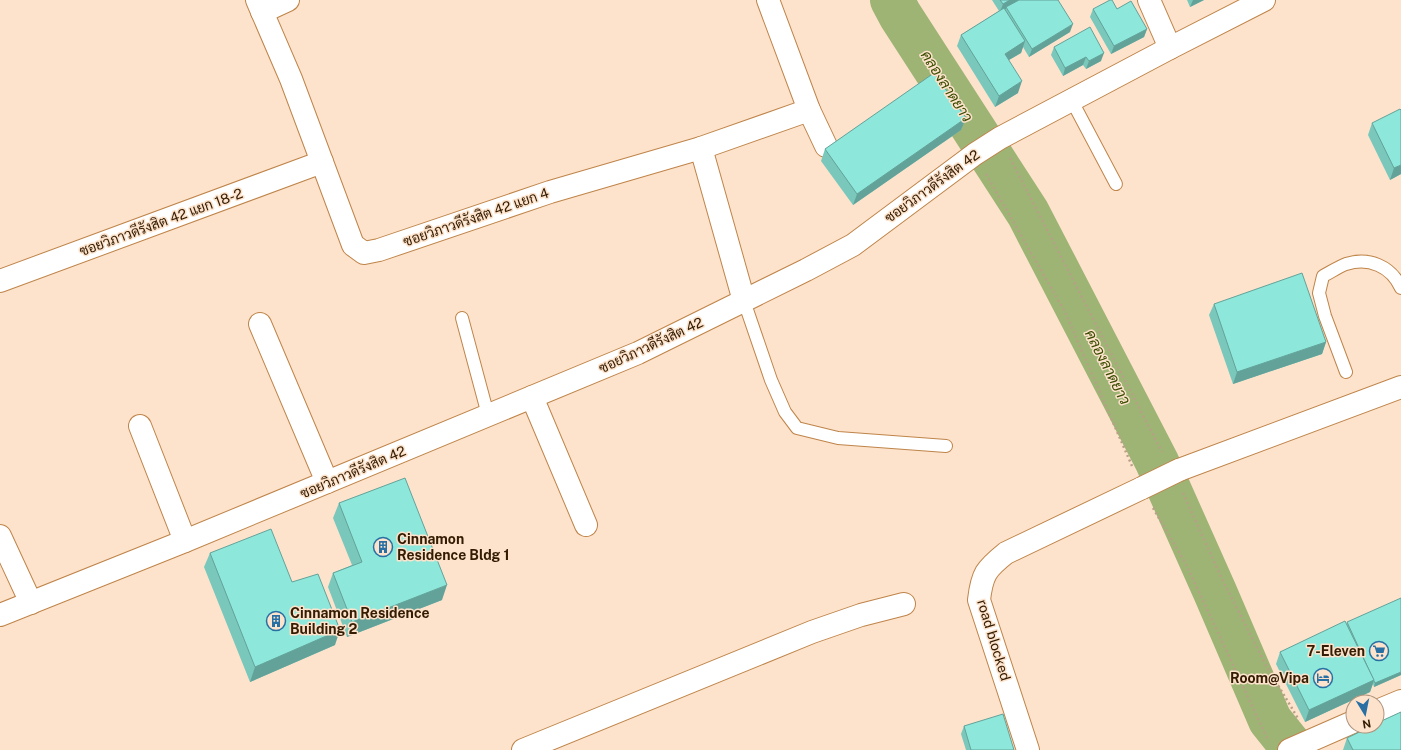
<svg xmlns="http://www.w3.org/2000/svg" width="1401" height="750" font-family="'Public Sans',Sarabun,sans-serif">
<rect width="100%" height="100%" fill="#fde3cc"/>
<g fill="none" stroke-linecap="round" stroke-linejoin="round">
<polyline stroke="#9eb475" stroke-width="44" points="892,0 900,15 1028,213 1157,462 1215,592 1270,720 1294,750"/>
<g stroke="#bf8449" stroke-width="14">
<g id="service">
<polyline points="1072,101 1116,184"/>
<polyline points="744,301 771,380 785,412 797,428 838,438 946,446"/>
<polyline points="462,318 488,415"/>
<path d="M1346,372L1325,316L1319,293L1323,276C1331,272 1338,267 1346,264C1369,257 1391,266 1401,288"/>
</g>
</g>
<g stroke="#bf8449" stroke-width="24">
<g id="minor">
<polyline points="257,0 291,79 353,245 364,253 379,250 550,192 701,148 744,301"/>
<polyline points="768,0 809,110 826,146"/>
<polyline points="1149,0 1170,48"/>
<polyline points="262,12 288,0"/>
<polyline points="701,148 809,110"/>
<polyline points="0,281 322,162"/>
<polyline points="260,324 327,482"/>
<polyline points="532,397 586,525"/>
<polyline points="140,426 185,541"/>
<polyline points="1179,470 1401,387"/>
<polyline points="0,536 31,603"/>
<polyline points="0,615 185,541 638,353 806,270 853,245 975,154 1000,138 1170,48 1264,0"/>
<polyline points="1377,711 1401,701"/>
<polyline points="523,750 812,632 861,615 904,604"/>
<path d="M1028,750L979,600C982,574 986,569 1006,553L1142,488"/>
<polyline points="1289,750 1353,722"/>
</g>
</g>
<g stroke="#b89f87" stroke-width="2.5" stroke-dasharray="2 3" stroke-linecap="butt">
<polyline points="1010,158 1162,452"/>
<polyline points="986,174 1065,312 1132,466"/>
<polyline points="1183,493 1222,579 1267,667 1299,720"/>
<polyline points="1153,508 1186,564 1268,740"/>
</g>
<use href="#service" stroke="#fff" stroke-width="12"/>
<use href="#minor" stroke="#fff" stroke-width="22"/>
<g stroke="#bf8449" stroke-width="24" stroke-linecap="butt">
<polyline id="minor-bridge" points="1142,488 1179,470"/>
</g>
<use href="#minor-bridge" stroke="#fff" stroke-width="22"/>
</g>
<g fill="#7ac7bc">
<polygon points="992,0 1058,0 1070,32 1029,57 1023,47 1021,53 1009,60 1018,93 995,107 957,46 961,35 999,11"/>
<polygon points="1187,0 1204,0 1190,7"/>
<polygon points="1093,9 1117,9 1147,29 1144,37 1111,54 1090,17"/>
<polygon points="1054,47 1101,61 1086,69 1083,65 1063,76 1051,55"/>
<polygon points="966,118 961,130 853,205 821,161 825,149"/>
<polygon points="1372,123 1401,174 1390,180 1368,135"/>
<polygon points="1214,304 1326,342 1322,354 1233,384 1209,315"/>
<polygon points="339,503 442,600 347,637 328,587 333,573 352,565 333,518"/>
<polygon points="210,553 335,645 250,682 204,567"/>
<polygon points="1347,622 1401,675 1374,687 1373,684 1370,692 1305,722 1276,664 1280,652 1347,624"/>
<polygon points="964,726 1014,750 966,750 961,734"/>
<polygon points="1347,738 1401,750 1343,750"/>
</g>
<g fill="#63a299">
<polygon points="1010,0 1020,0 1006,7 1006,9 1000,12 1003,4"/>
<polygon points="1193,0 1204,0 1190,7"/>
<polygon points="1073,24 1070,32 1029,57 1032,49"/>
<polygon points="1147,29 1144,37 1111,54 1114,46"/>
<polygon points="1025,41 1021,53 1000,65 1005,54"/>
<polygon points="1104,53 1101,61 1086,69 1089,61"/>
<polygon points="1086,57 1083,65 1063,76 1065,68"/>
<polygon points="1022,81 1018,93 995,107 999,96"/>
<polygon points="966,118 961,130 853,205 857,194"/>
<polygon points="1401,165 1401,174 1390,180 1394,168"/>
<polygon points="1326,342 1322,354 1233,384 1237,372"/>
<polygon points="447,585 442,600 347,637 352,622"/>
<polygon points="340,630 335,645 250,682 255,667"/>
<polygon points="1401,672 1401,675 1374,687 1375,683"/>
<polygon points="1374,680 1370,692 1305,722 1309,710"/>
</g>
<g fill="#8ee7db" stroke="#63a299">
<polygon points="1000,0 1010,0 1003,4"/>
<polygon points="1019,0 1058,0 1073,24 1032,49 1006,7"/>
<polygon points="1110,0 1112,0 1117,9 1131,1 1147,29 1114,46 1093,9"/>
<polygon points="1004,8 1025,41 1005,54 1022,81 999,96 961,35"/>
<polygon points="1090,27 1104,53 1089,61 1086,57 1065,68 1054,47"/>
<polygon points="934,73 966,118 857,194 825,149"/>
<polygon points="1400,109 1401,110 1401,165 1394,168 1372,123"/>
<polygon points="1302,273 1326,342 1237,372 1214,304"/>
<polygon points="405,478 447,585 352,622 333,573 362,562 339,503"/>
<polygon points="271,529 292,582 318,574 340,630 255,667 210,553"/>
<polygon points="1401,598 1401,672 1375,683 1347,622"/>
<polygon points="1345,621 1374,680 1309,710 1280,652"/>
<polygon points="1401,712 1401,750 1353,750 1347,738 1372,726 1377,726 1377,723"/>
<polygon points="1003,714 1014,750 971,750 964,726"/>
</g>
<defs>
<g id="building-ring" transform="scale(1)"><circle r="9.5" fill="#fde3cc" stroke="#2870a4" stroke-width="1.5"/><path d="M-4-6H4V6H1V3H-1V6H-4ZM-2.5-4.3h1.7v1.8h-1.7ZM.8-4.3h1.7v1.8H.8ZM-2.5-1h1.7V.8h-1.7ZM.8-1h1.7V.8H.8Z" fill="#2870a4"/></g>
<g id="supermarket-ring" transform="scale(1)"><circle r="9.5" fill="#fde3cc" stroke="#2870a4" stroke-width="1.5"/><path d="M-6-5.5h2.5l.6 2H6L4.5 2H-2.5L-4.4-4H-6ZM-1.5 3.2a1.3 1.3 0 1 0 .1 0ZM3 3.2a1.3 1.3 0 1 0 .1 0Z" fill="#2870a4"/></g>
<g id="hotel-ring" transform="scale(1)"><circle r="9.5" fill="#fde3cc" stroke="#2870a4" stroke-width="1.5"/><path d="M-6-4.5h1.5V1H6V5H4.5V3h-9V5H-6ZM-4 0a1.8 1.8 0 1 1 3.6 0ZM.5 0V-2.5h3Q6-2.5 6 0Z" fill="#2870a4"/></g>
</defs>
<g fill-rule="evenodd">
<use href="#building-ring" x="383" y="547"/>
<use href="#building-ring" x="276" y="621"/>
<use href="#supermarket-ring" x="1379" y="651"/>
<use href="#hotel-ring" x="1323" y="678"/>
</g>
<g text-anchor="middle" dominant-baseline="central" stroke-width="3" stroke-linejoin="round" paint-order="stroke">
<g font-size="14" fill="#341c03" stroke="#fde3cc">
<text transform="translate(932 186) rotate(-36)">ซอยวิภาวดีรังสิต 42</text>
<text transform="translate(476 217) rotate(-19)">ซอยวิภาวดีรังสิต 42 แยก 4</text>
<text transform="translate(161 222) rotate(-20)">ซอยวิภาวดีรังสิต 42 แยก 18-2</text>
<text transform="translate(651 345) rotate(-25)">ซอยวิภาวดีรังสิต 42</text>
<text transform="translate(353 472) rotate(-23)">ซอยวิภาวดีรังสิต 42</text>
<text transform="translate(994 640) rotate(73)">road blocked</text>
</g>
<g font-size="14" font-weight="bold" fill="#341c03" stroke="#fde3cc" text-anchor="start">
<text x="397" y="539">Cinnamon<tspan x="397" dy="16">Residence Bldg 1</tspan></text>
<text x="290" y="613">Cinnamon Residence<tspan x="290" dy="16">Building 2</tspan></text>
<text x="1365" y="651" text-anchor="end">7-Eleven</text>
<text x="1309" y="678" text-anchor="end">Room@Vipa</text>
</g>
<g font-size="15" font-style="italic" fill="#394c01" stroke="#fde3cc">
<text transform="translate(947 86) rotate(57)">คลองลาดยาว</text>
<text transform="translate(1108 367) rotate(63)">คลองลาดยาว</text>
</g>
</g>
<g transform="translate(1365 714) rotate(170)"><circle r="19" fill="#fde3cc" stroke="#ad937c"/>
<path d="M0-3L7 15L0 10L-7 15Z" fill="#2870a4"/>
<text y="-6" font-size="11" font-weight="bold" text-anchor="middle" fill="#341c03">N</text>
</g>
</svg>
